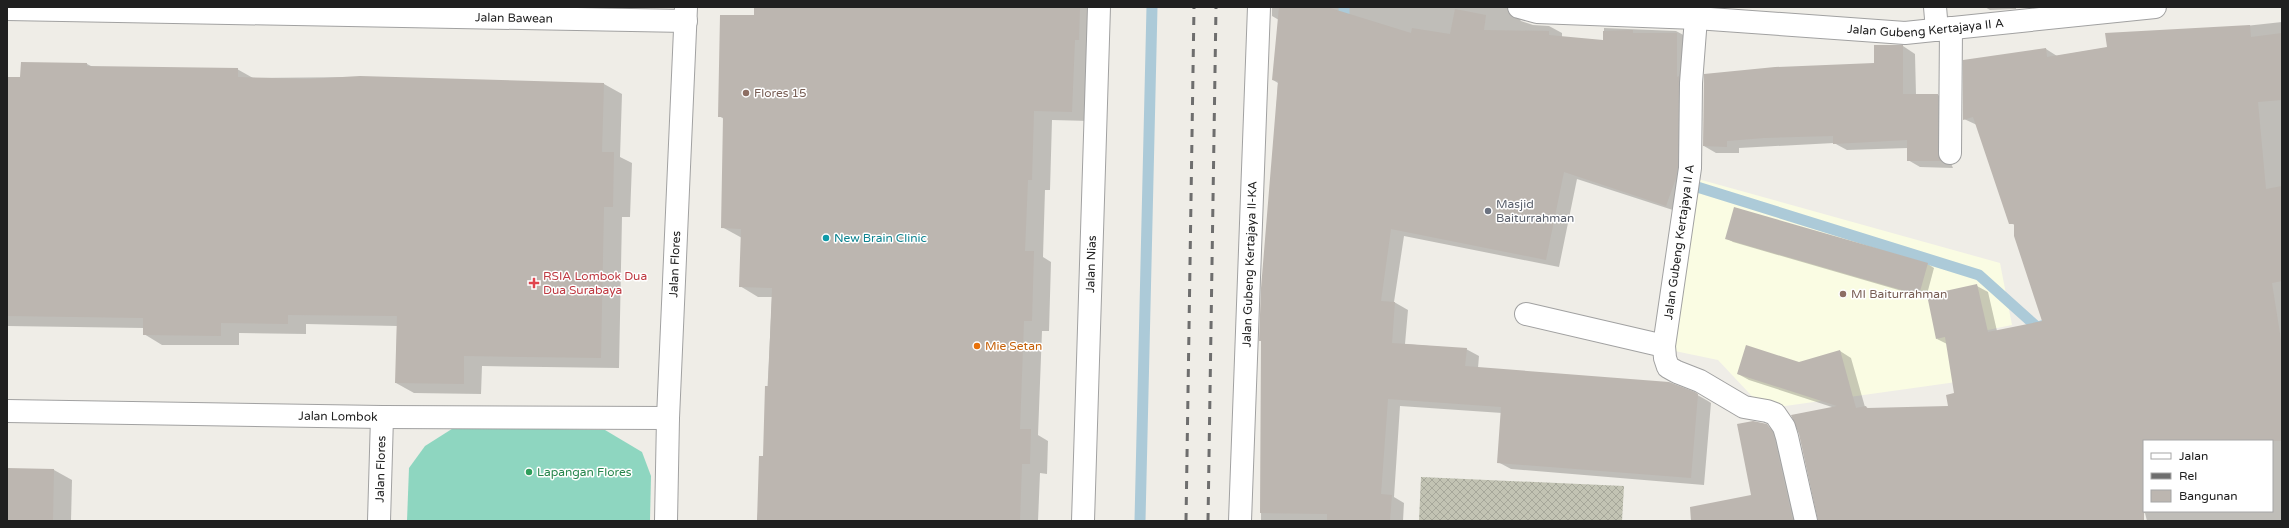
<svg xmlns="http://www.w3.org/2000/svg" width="2289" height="528" font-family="'Varela Round',sans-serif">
<defs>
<pattern id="construction-cross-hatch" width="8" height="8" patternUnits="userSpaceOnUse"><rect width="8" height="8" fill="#c2c3b3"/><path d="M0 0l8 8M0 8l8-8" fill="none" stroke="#a6a79a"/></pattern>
</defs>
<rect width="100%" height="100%" fill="#efede7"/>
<polygon fill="#fafce3" points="1698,179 2000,263 2012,325 1983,331 1992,377 1764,409 1718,360 1670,350"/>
<polygon fill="url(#construction-cross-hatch)" points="1421,477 1624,486 1622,521 1419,521"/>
<polygon fill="#8ed6c0" points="455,427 605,430 642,452 651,476 650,521 407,521 409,468 425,446"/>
<g fill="#0003" fill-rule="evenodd">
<polygon points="755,7 1098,7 1090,121 1052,120 1050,190 1045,190 1043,257 1051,262 1049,331 1042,331 1038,435 1048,441 1047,474 1040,473 1038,521 757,521 764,457 772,297 758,297 740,286 742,238 722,227 724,119 719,116 755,16"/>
<polygon points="1272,7 1522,7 1519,18 1521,21 1533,25 1549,26 1562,33 1562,37 1604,41 1604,28 1676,31 1689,38 1679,212 1577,179 1559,267 1404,236 1394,302 1408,310 1405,344 1466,349 1479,356 1478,368 1694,393 1708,401 1711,403 1704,485 1511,469 1498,462 1502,413 1400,406 1394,497 1404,503 1403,521 1261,521 1262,341 1278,83 1273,80 1279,20 1272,16"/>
<polygon points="1985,7 2016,7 2016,9 1990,10"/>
<path d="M2282,22V521H2147L2145,513L2101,521H1818L1835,408L1749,380L1738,374L1799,363L1840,351L1851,358L1865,407L1871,409L1949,407L1955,394L1947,344L1937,339L1977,286L1988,292L1997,331L2044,322L2015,225L2010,223L1977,125L1964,119L2046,49L2057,56L2218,29ZM2144,441H2272V511H2144Z"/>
<polygon points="1903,46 1915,54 1916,95 1938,95 1950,102 1950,161 1953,168 1920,167 1908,160 1908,148 1847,150 1834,143 1739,148 1739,153 1716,153 1704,146 1875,64"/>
<polygon points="87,64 93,67 237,69 253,78 360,77 604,84 622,94 620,157 632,163 630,217 622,217 619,368 482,366 481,394 414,393 396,383 397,326 306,324 306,334 239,333 239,345 162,345 144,334 144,328 7,326 7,78 21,78"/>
<polygon points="1726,238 1928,264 1934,268 1926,298 1733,242"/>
<polygon points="1763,424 1775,431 1802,521 1738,521 1753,496"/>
<polygon points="7,469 54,470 72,480 71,521 7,521"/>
</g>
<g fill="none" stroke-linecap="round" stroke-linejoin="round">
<g stroke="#accad8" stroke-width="11">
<polyline points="1344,26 1344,7"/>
<polyline points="1694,186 1979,275 2037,327 2045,325"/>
<polyline points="1140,521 1152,7"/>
</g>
</g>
<g fill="#bcb6b0">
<polygon points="754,7 1080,7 1079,40 1075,40 1072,112 1034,111 1032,180 1028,180 1025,251 1034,251 1032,321 1024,321 1020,429 1031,429 1030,464 1022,464 1020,521 757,521 759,456 763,456 765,386 768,386 772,288 739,287 741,229 721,228 723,117 718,117 720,15 754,15"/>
<polygon points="1279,7 1327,7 1411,33 1412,28 1450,34 1455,9 1486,15 1484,30 1549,31 1549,35 1603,40 1603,31 1633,30 1633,33 1677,33 1677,77 1679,76 1678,167 1676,178 1666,206 1564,172 1546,260 1391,229 1381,301 1395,302 1392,343 1467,348 1465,366 1669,382 1695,392 1698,394 1691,478 1497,463 1501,407 1388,399 1381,494 1392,495 1390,521 1327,521 1327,514 1260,513 1261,341 1259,341 1261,288 1278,81 1272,80"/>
<polygon points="2250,25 2251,37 2282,33 2282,100 2258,102 2266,189 2282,186 2282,281 2272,283 2282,346 2282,441 2144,441 2144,521 1818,521 1799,434 1791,415 1837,406 1737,374 1746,345 1799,362 1840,350 1856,408 1866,406 1867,408 1948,406 1946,395 1954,393 1945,337 1936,339 1927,295 1977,284 1988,332 2042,321 2014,236 2014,224 2009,224 1973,117 1963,120 1963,60 2046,48 2047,57 2107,47 2105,33"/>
<polygon points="1874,45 1903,45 1903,94 1938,94 1938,153 1941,161 1907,161 1907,140 1833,144 1833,136 1764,138 1727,141 1727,147 1703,146 1704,74 1775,67 1874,63"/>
<polygon points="21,62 87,63 87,66 238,68 238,77 307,79 360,76 604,83 602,152 614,152 613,207 604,207 601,358 464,356 464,384 395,383 397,316 288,315 288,324 221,323 221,336 143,335 143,318 7,316 7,77 20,77"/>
<polygon points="1734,207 1928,263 1919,295 1725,239"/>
<polygon points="1753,421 1767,424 1773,432 1793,521 1691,521 1690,507 1751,495 1737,424"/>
<polygon points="7,468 54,469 53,521 7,521"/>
</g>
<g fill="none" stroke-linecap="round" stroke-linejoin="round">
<g stroke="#a1a1a1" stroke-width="24">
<g id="minor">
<path id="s1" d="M1519,7L1537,12L1696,18L1905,33L2155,7"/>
<polyline points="1935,7 1937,30"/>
<path id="s2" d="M7,9L686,21"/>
<polyline points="1696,18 1691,83 1690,168 1664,346 1665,358 1668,367 1677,372 1700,381 1744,407 1767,411 1775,414 1784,427 1787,437 1806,521"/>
<polyline points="1950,153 1951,28"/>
<polyline points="1526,314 1664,346"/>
<path id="s3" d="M7,411L382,417L668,418"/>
<path id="s4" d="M379,521L382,417"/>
<path id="s5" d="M666,521L668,418L686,7"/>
<path id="s6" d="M1083,521L1099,7"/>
<path id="s7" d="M1240,521L1259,7"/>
</g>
</g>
<use href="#minor" stroke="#fff" stroke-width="22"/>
<g stroke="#6e6e6e" stroke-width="3" stroke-dasharray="8 8" stroke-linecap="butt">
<polyline points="1186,521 1194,7"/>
<polyline points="1208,521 1216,7"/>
</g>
</g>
<g fill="#8d6e63" stroke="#fff" stroke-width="1.5">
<circle cx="746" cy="93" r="4"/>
<circle cx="1843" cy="294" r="4"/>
</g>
<circle fill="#6b7280" stroke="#fff" stroke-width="1.5" cx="1488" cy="211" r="4"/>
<circle fill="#0f9aa8" stroke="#fff" stroke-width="1.5" cx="826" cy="238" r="4"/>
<path fill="#e0444e" stroke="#fff" stroke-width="1.5" d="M532 277h4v4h4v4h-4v4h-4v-4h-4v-4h4z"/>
<circle fill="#e8710a" stroke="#fff" stroke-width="1.5" cx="977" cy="346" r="4"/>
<circle fill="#2e9e5b" stroke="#fff" stroke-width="1.5" cx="529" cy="472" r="4"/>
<g text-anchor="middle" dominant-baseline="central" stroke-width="3" stroke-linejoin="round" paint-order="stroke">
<g font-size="12" fill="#202020" stroke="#fff">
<text stroke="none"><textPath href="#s2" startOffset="507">Jalan Bawean</textPath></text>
<text stroke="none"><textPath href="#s1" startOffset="408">Jalan Gubeng Kertajaya II A</textPath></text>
<text transform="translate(1679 242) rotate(-82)">Jalan Gubeng Kertajaya II A</text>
<text stroke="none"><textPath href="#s5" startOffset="257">Jalan Flores</textPath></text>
<text stroke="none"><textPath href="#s6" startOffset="257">Jalan Nias</textPath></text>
<text stroke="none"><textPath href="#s7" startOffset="257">Jalan Gubeng Kertajaya II-KA</textPath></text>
<text stroke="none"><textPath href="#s3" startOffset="331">Jalan Lombok</textPath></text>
<text stroke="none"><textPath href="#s4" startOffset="52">Jalan Flores</textPath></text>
</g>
<g font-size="12" fill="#785e54" stroke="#fff" text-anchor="start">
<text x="754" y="93">Flores 15</text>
<text x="1851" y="294">MI Baiturrahman</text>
</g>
<g font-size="12" fill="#5b616d" stroke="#fff" text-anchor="start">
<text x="1496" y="204">Masjid<tspan x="1496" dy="14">Baiturrahman</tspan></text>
</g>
<g font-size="12" fill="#0d838f" stroke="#fff" text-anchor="start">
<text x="834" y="238">New Brain Clinic</text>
</g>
<g font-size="12" fill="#be3a42" stroke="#fff" text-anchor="start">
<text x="543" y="276">RSIA Lombok Dua<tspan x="543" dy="14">Dua Surabaya</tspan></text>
</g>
<g font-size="12" fill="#c56008" stroke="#fff" text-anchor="start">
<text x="985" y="346">Mie Setan</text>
</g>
<g font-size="12" fill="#27864d" stroke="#fff" text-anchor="start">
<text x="537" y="472">Lapangan Flores</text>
</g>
</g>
<rect width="2289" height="528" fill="none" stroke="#202020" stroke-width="16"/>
<rect x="2143" y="440" width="130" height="72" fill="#ffffff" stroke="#a6a6a6"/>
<rect x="2151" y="453" width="20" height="6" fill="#ffffff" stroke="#a6a6a6"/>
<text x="2179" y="460" font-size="12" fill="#202020">Jalan</text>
<rect x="2151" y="473" width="20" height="6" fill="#6e6e6e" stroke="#a6a6a6"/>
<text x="2179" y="480" font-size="12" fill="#202020">Rel</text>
<rect x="2151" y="490" width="20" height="12" fill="#bcb6b0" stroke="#a6a6a6"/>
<text x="2179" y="500" font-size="12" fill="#202020">Bangunan</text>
</svg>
